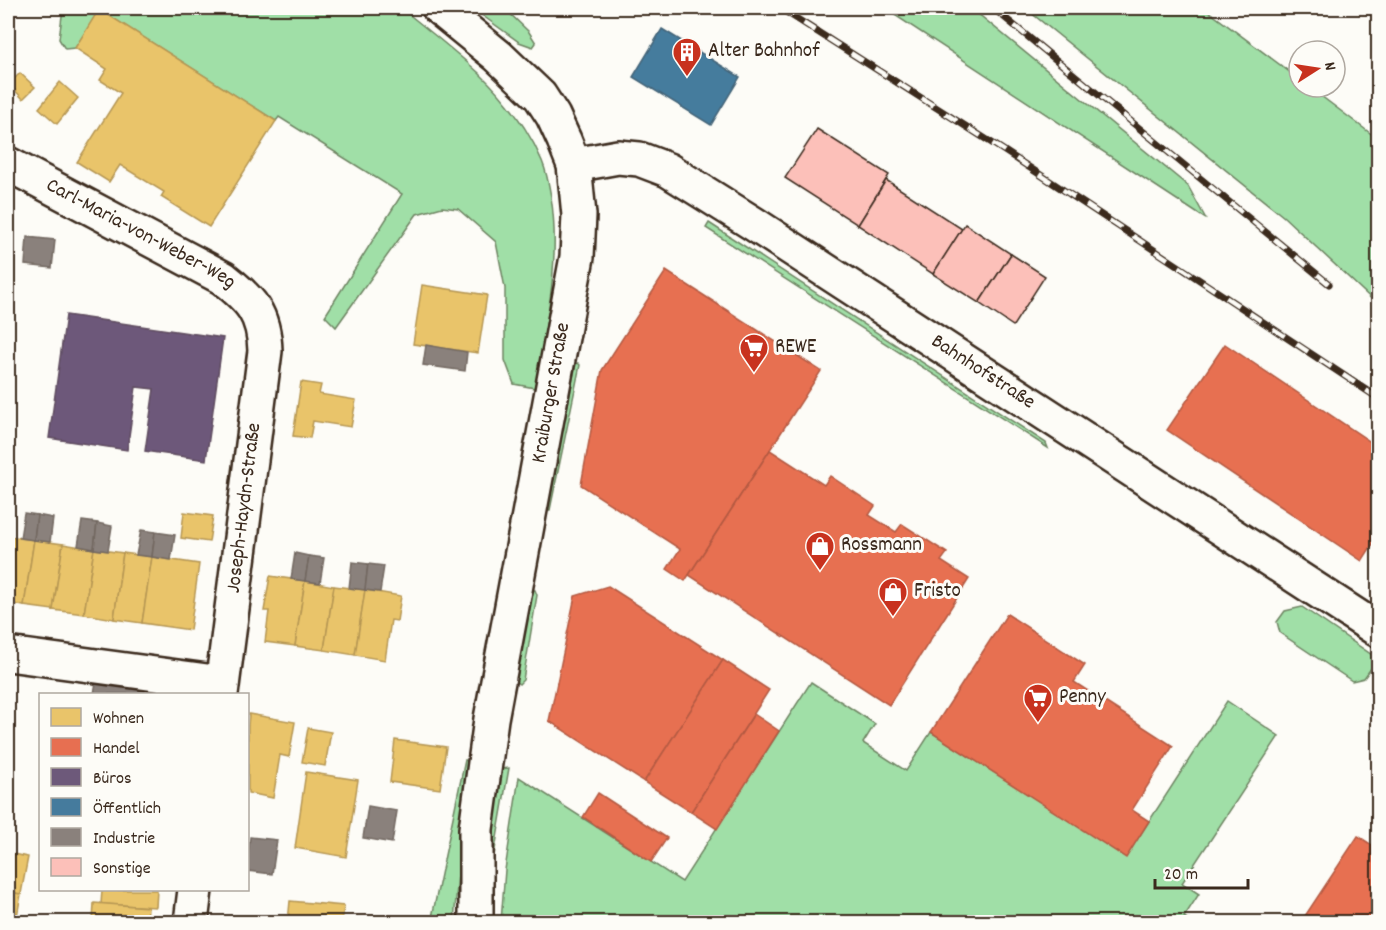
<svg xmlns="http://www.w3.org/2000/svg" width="1386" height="930" font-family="Dekko,sans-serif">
<rect width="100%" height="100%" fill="#fdfcf7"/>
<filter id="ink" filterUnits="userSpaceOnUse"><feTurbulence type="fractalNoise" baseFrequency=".0167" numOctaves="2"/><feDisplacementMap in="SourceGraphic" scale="12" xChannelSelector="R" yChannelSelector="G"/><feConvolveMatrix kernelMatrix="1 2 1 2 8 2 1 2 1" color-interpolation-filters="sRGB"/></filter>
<g filter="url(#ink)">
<g fill="#a0dfa7" stroke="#6e8462" stroke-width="1.5">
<path d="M63,8H401C427,29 454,50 479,73C505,98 528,128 542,161C547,173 549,185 551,197C561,261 546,325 535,388L514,384L505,360V288L496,242L458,209L442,207L417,214L336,327L325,316L402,194L279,117L276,121L100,10L75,48L65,49L59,39Z"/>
<polygon points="472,8 504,8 529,32 536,43 533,47 519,42"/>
<polygon points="884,8 971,8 1188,186 1206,219"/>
<polygon points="1025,8 1204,8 1299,79 1299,87 1309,87 1378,139 1378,305 1284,217"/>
<polygon points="709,223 1046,443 1048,448 706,228"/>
<polygon points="578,363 580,365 550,510 549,510 547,508 576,364"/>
<polygon points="532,590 535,590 537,595 523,680 519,684 515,681 530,592"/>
<polygon points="1302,607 1372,655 1372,667 1364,678 1352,681 1280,633 1277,622 1285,611"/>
<polygon points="811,682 875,724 863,743 906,771 931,732 1126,857 1227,701 1279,736 1182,883 1199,894 1184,917 1192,922 501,922 505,870 519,777 682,882"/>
<polygon points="465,760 470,761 462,824 454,922 431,922"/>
<polygon points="509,768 492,867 483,907 500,769"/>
</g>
<g fill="#e9c46a" stroke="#b59653" stroke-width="1.5">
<polygon points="99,9 276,121 209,227 161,197 164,192 120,165 109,182 77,162 121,93 100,80 107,69 75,48"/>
<polygon points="20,73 35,87 23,99 9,84"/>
<polygon points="60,82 78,98 57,124 39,108"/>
<polygon points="422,285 487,295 478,353 413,344"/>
<polygon points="301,382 321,385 319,394 356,400 351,427 313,421 310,438 293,436"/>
<polygon points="184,512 213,516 209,542 181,538"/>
<polygon points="8,536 34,540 24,606 8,603"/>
<polygon points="34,540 63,544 53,610 24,606"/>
<polygon points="63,544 94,549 84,614 53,610"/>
<polygon points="94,549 123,553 114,619 84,614"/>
<polygon points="123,553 152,557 142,623 114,619"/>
<polygon points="152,557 199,564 190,630 142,623"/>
<polygon points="270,576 305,581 295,646 265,642 269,611 264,611"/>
<polygon points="305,581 334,586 324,650 295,646"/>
<polygon points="334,586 365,590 355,655 324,650"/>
<polygon points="365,590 401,596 397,621 391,620 385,660 355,655"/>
<polygon points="249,714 295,722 289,757 280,755 273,798 248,793 248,726"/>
<polygon points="308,728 331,732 325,766 302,762"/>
<polygon points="395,740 446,747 440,789 390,782"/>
<polygon points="306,772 358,780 346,857 295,848"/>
<polygon points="8,853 28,857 21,894 8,892"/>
<polygon points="102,890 157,890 156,907 101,904"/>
<polygon points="8,892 21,894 16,922 8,922"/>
<polygon points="290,901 344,906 342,922 288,922"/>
<polygon points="94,903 148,907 147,922 93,922"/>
</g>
<g fill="#e76f51" stroke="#b35a42" stroke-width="1.5">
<polygon points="666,271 821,371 685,581 667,569 680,549 581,485 602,370"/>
<polygon points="1225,344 1378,447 1378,536 1362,561 1167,430"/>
<polygon points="770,450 824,485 830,476 875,506 869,515 896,532 902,524 947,553 941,561 969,579 889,705 689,575"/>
<polygon points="608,586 723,660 644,782 549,721 575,596"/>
<polygon points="1007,614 1085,665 1074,682 1173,746 1132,810 1149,821 1126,858 931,732"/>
<polygon points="723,660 769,690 691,812 644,782"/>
<polygon points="754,714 779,731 717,829 691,812"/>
<polygon points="598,793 667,838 651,862 583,817"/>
<polygon points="1358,836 1378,849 1378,922 1301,922"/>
</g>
<polygon fill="#6d597a" stroke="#5e4b5e" stroke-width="1.5" points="66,315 223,338 206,460 145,451 154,389 136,387 127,450 49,438"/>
<polygon fill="#457b9d" stroke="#426377" stroke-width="1.5" points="662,29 740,77 711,125 633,77"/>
<g fill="#8a817c" stroke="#726760" stroke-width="1.5">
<polygon points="27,237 55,240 52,268 25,265"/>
<polygon points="426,345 467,352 465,371 423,365"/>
<polygon points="24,513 37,515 34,540 20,538"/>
<polygon points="37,515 53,518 50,542 34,540"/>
<polygon points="82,521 97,523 94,549 78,546"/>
<polygon points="97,523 112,526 108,551 94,549"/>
<polygon points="141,530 155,532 152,557 136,555"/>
<polygon points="155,532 175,535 171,560 152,557"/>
<polygon points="295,553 309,556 305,581 291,579"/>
<polygon points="309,556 324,558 320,583 305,581"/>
<polygon points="352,562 368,564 365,590 349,588"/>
<polygon points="368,564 384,566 380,592 365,590"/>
<polygon points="96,682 145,690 145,694 94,694"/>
<polygon points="368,806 397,811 392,843 363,838"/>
<polygon points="250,837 277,840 272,874 248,871 248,856"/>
</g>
<g fill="#fcc0b9" stroke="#3b2a1e" stroke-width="1.5">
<polygon points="817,129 889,175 858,225 785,178"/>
<polygon points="886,180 962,229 933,274 858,225"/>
<polygon points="965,224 1011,254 979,303 933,274"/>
<polygon points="1011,254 1045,276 1013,326 979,303"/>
</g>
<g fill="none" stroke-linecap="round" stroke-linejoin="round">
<g stroke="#3b2a1e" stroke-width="38">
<g id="street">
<path id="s1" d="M8,164L223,278C251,300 264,314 265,351L221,694"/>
<path id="s2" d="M574,165L618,157L639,159L668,170L754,224L1378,630"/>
<polyline points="8,654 222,683"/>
<polyline points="191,922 195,890"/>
</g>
</g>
<g stroke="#3b2a1e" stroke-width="38">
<polyline id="secondary" points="439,8 498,56 540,96 553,116 564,140 574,165 579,215 577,257 491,719 476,829 476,922"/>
</g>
<use href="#street" stroke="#fdfcf7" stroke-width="33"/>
<use href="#secondary" stroke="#fdfcf7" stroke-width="33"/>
<g stroke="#3b2a1e" stroke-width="7">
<g id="rail">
<polyline points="780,8 1003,150 1378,398"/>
<polyline points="993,8 1329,284"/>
</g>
</g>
<use href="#rail" stroke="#fdfcf7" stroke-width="4.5" stroke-dasharray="14" stroke-linecap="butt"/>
</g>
</g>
<defs>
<g id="building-pin" transform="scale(1.5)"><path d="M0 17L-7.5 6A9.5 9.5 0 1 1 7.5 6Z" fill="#c8321e" stroke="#fdfcf7"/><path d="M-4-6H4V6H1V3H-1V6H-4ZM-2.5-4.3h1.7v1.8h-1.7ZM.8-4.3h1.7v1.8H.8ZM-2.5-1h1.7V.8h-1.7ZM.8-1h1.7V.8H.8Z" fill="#fff"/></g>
<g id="supermarket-pin" transform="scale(1.5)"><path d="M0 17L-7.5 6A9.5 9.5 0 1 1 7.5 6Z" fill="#c8321e" stroke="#fdfcf7"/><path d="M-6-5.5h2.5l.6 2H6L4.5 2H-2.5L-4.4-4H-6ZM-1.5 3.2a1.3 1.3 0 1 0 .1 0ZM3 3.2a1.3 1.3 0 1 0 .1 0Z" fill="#fff"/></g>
<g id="shop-pin" transform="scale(1.5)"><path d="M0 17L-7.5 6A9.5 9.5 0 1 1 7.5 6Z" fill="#c8321e" stroke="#fdfcf7"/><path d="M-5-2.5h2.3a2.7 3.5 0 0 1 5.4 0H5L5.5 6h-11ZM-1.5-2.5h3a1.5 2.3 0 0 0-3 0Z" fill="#fff"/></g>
</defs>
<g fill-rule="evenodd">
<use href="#building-pin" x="687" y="52"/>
<use href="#supermarket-pin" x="754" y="348"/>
<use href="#shop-pin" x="820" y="546"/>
<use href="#shop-pin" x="893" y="592"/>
<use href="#supermarket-pin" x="1038" y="698"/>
</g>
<g text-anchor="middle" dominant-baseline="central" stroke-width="6" stroke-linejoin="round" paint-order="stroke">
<g font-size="21" fill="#3b2a1e" stroke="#fdfcf7" text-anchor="start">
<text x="708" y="52">Alter Bahnhof</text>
<text x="775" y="348">REWE</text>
<text x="841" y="546">Rossmann</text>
<text x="914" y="592">Fristo</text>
<text x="1059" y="698">Penny</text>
</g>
<g font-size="21" fill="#3b2a1e" stroke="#fdfcf7">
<text stroke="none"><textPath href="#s1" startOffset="150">Carl-Maria-von-Weber-Weg</textPath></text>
<text stroke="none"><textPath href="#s2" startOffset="471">Bahnhofstraße</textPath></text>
<text transform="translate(552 393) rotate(-80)">Kraiburger Straße</text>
<text transform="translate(245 508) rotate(-83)">Joseph-Haydn-Straße</text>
</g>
</g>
<rect width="1386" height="930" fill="none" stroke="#fdfcf7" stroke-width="30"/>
<rect x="15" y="15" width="1356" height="900" fill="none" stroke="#3b2a1e" stroke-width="2" filter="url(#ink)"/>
<rect x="39" y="693" width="210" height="198" fill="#fdfcf7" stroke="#afa8a0" stroke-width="1.5"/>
<rect x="51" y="708" width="30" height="18" fill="#e9c46a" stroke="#afa8a0" stroke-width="1.5"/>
<text x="93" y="723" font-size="18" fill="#3b2a1e">Wohnen</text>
<rect x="51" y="738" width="30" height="18" fill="#e76f51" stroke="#afa8a0" stroke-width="1.5"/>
<text x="93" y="753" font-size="18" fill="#3b2a1e">Handel</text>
<rect x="51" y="768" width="30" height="18" fill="#6d597a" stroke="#afa8a0" stroke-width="1.5"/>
<text x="93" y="783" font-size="18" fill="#3b2a1e">Büros</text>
<rect x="51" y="798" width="30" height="18" fill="#457b9d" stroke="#afa8a0" stroke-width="1.5"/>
<text x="93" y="813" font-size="18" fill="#3b2a1e">Öffentlich</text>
<rect x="51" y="828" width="30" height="18" fill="#8a817c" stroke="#afa8a0" stroke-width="1.5"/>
<text x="93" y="843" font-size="18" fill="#3b2a1e">Industrie</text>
<rect x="51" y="858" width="30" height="18" fill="#fcc0b9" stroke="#afa8a0" stroke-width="1.5"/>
<text x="93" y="873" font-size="18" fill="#3b2a1e">Sonstige</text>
<g transform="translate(1317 69) rotate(78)"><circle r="28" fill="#fdfcf7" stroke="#afa8a0" stroke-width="1.5"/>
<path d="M0-4.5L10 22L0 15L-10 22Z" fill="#c8321e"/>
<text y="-9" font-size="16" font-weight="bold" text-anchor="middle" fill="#3b2a1e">N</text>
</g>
<path d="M1155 879v9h93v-9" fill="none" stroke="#3b2a1e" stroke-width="3"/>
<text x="1164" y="879" font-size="18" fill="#3b2a1e" stroke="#fdfcf7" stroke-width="4.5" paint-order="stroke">20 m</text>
</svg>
